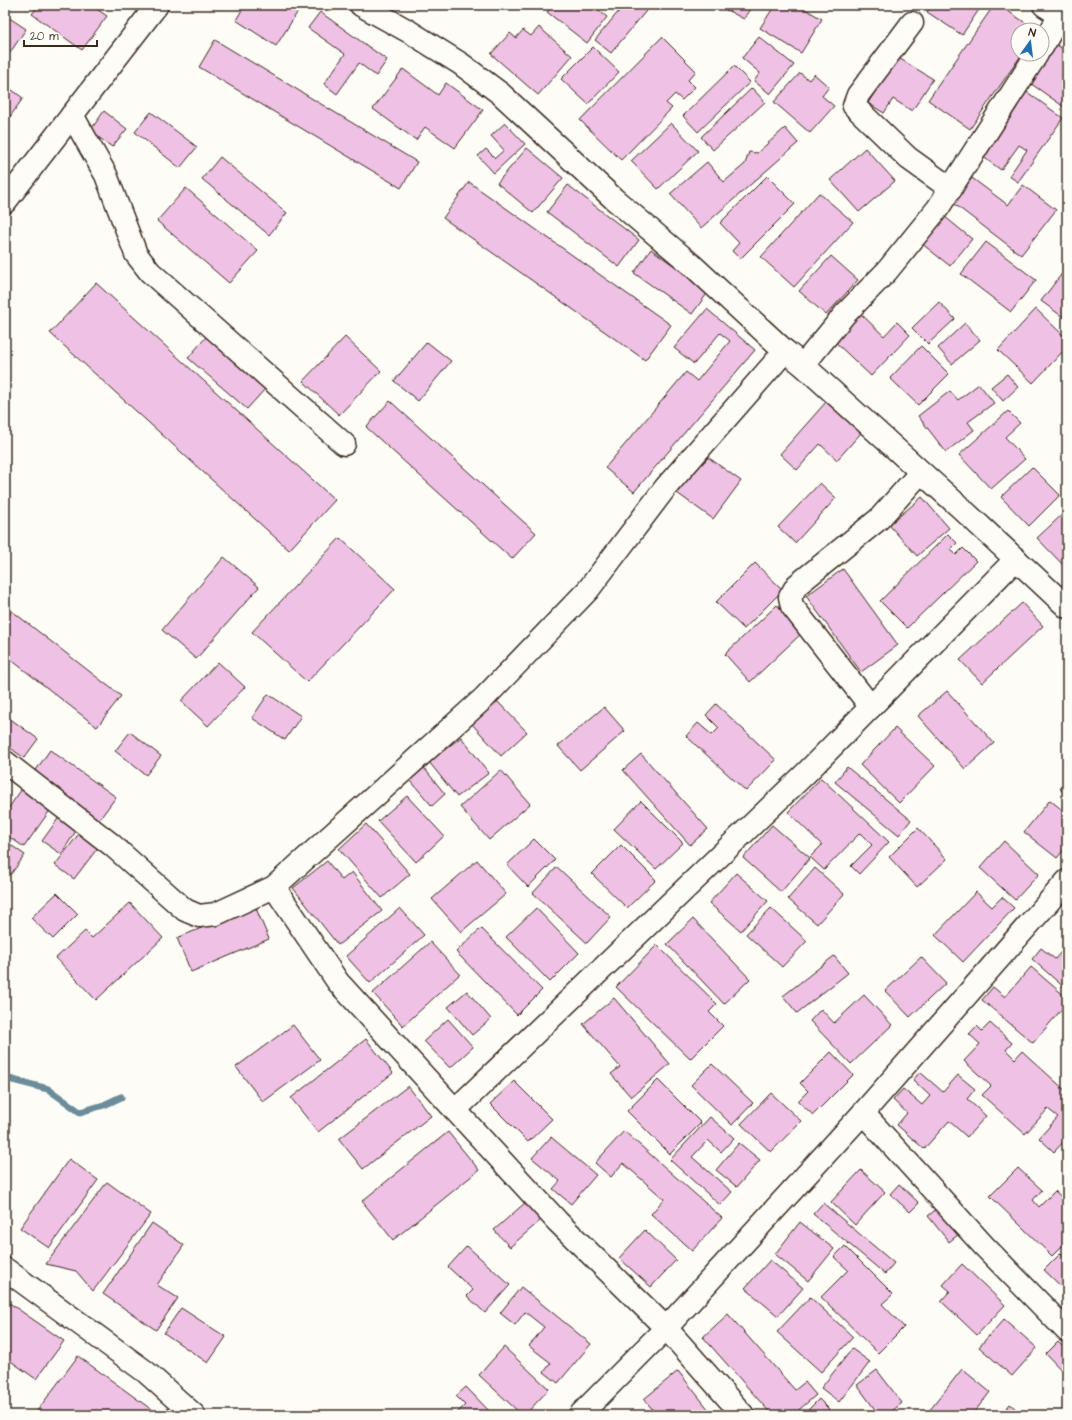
<svg xmlns="http://www.w3.org/2000/svg" width="1072" height="1420" font-family="'Architects Daughter',sans-serif">
<rect width="100%" height="100%" fill="#fdfcf7"/>
<filter id="ink" filterUnits="userSpaceOnUse"><feTurbulence type="fractalNoise" baseFrequency=".025" numOctaves="2"/><feDisplacementMap in="SourceGraphic" scale="8" xChannelSelector="R" yChannelSelector="G"/><feConvolveMatrix kernelMatrix="1 2 1 2 8 2 1 2 1" color-interpolation-filters="sRGB"/></filter>
<g filter="url(#ink)">
<g fill="none" stroke-linecap="round" stroke-linejoin="round">
<polyline stroke="#6c8c9b" stroke-width="7" points="5,1078 48,1089 80,1112 104,1105 121,1097"/>
</g>
<g fill="#efc1e5" stroke="#3b2a1e">
<polygon points="39,5 91,5 107,16 82,50 32,14"/>
<polygon points="245,5 302,5 276,46 236,20"/>
<polygon points="553,5 592,5 607,17 587,43 547,12"/>
<polygon points="606,5 619,5 614,11"/>
<polygon points="624,5 651,5 611,53 595,40"/>
<polygon points="717,5 752,5 744,19"/>
<polygon points="775,5 798,5 822,19 801,53 760,28"/>
<polygon points="932,5 982,5 962,35 927,12"/>
<polygon points="994,5 999,5 1036,30 1018,30 1018,54 1022,54 970,129 928,100"/>
<polygon points="320,12 387,60 376,76 359,63 337,94 324,84 345,54 308,28"/>
<polygon points="5,15 26,29 5,60"/>
<polygon points="539,27 572,56 538,95 491,54 510,33 516,38 523,30 531,36"/>
<polygon points="662,37 696,71 688,80 695,87 682,100 675,94 666,103 672,108 621,160 580,120"/>
<polygon points="759,37 794,65 770,94 754,81 760,73 742,58"/>
<polygon points="215,40 417,162 401,188 199,67"/>
<polygon points="1057,45 1067,52 1067,109 1030,83"/>
<polygon points="593,47 619,72 588,104 561,79"/>
<polygon points="897,57 933,79 912,111 893,99 884,113 868,103"/>
<polygon points="734,66 750,82 698,132 683,116"/>
<polygon points="403,69 438,95 446,83 483,110 455,148 425,127 416,140 373,109"/>
<polygon points="800,73 809,80 814,74 829,87 822,96 834,106 810,133 774,102"/>
<polygon points="5,85 23,98 5,124"/>
<polygon points="752,88 765,102 713,150 701,137"/>
<polygon points="1027,92 1063,118 1018,182 1009,176 1027,150 1019,145 1001,170 982,156"/>
<polygon points="104,111 127,129 112,147 90,131"/>
<polygon points="151,112 197,147 180,168 135,132"/>
<polygon points="505,123 525,144 494,173 478,156 486,149 495,158 504,150 491,136"/>
<polygon points="671,123 698,151 658,189 631,161"/>
<polygon points="785,128 798,143 701,228 670,194 707,162 724,182 745,164 749,152 757,153"/>
<polygon points="527,148 563,178 533,213 497,183"/>
<polygon points="865,148 895,181 859,212 830,180"/>
<polygon points="220,157 287,213 269,235 202,179"/>
<polygon points="767,176 795,204 740,259 732,251 739,243 720,223"/>
<polygon points="972,178 1008,205 1023,185 1056,210 1021,255 953,203"/>
<polygon points="469,182 671,325 645,360 443,218"/>
<polygon points="568,185 639,240 619,267 547,212"/>
<polygon points="186,188 258,251 229,283 157,221"/>
<polygon points="819,193 853,222 794,287 761,257"/>
<polygon points="944,216 972,239 950,266 921,243"/>
<polygon points="986,242 1036,280 1011,312 961,274"/>
<polygon points="651,249 709,291 692,314 634,273"/>
<polygon points="831,256 858,280 826,315 799,291"/>
<polygon points="1067,267 1067,320 1041,301"/>
<polygon points="96,283 335,500 289,550 50,333"/>
<polygon points="939,302 955,319 928,344 912,328"/>
<polygon points="707,309 755,350 634,492 605,468 686,372 697,381 730,341 720,333 694,364 674,348"/>
<polygon points="1036,309 1067,339 1067,347 1033,383 998,350"/>
<polygon points="860,313 884,336 897,322 910,335 871,376 833,340"/>
<polygon points="965,323 980,340 952,364 938,348"/>
<polygon points="206,337 265,389 247,409 188,358"/>
<polygon points="345,337 381,371 339,415 303,381"/>
<polygon points="427,342 451,361 418,401 394,381"/>
<polygon points="921,346 949,374 918,405 890,378"/>
<polygon points="1007,374 1018,387 1003,401 991,387"/>
<polygon points="979,384 994,403 968,422 974,430 946,452 918,416 950,391 958,400"/>
<polygon points="390,401 536,533 512,559 366,427"/>
<polygon points="826,402 861,433 837,460 820,444 797,470 780,454"/>
<polygon points="1008,411 1020,423 1005,437 1025,459 991,489 959,455"/>
<polygon points="705,455 741,481 713,519 677,493"/>
<polygon points="1032,467 1060,495 1029,526 1001,497"/>
<polygon points="820,483 836,498 795,543 778,527"/>
<polygon points="922,497 949,528 917,556 889,525"/>
<polygon points="1067,510 1067,569 1037,538"/>
<polygon points="948,534 957,543 951,549 956,555 963,548 976,561 907,628 880,601"/>
<polygon points="340,538 395,589 307,682 252,632"/>
<polygon points="224,557 259,587 196,659 162,630"/>
<polygon points="755,563 783,590 744,629 716,602"/>
<polygon points="843,569 898,645 861,672 806,596"/>
<polygon points="1022,603 1043,626 982,683 960,660"/>
<polygon points="777,605 803,632 750,682 725,654"/>
<polygon points="12,611 121,696 97,727 5,655 5,620"/>
<polygon points="218,662 245,687 208,726 181,701"/>
<polygon points="947,691 994,743 965,769 918,716"/>
<polygon points="268,694 301,716 285,740 252,718"/>
<polygon points="496,700 527,732 501,756 471,723"/>
<polygon points="716,704 776,760 746,791 686,736 698,723 712,735 719,728 706,715"/>
<polygon points="604,707 625,731 580,770 558,746"/>
<polygon points="5,715 38,739 24,758 5,744"/>
<polygon points="895,728 935,766 899,803 860,765"/>
<polygon points="130,732 161,756 146,775 115,751"/>
<polygon points="461,737 489,773 457,797 429,762"/>
<polygon points="50,750 116,797 99,820 34,773"/>
<polygon points="641,754 708,829 690,845 623,770"/>
<polygon points="847,767 911,820 899,835 835,782"/>
<polygon points="424,768 445,794 432,806 410,780"/>
<polygon points="501,770 530,804 489,840 460,807"/>
<polygon points="821,778 889,842 859,874 851,866 872,845 860,833 824,870 810,857 822,845 788,812"/>
<polygon points="1067,781 1067,796 1060,789"/>
<polygon points="24,786 53,806 24,847 5,834 5,813"/>
<polygon points="407,796 444,836 416,862 378,821"/>
<polygon points="1050,800 1067,814 1067,846 1057,858 1024,832"/>
<polygon points="641,801 683,843 656,869 614,829"/>
<polygon points="60,816 78,828 61,854 42,841"/>
<polygon points="366,824 410,874 382,898 339,849"/>
<polygon points="772,825 810,858 781,892 743,858"/>
<polygon points="84,827 103,841 74,879 55,865"/>
<polygon points="918,828 947,859 917,887 889,857"/>
<polygon points="534,839 555,860 528,887 507,865"/>
<polygon points="5,841 25,855 11,874 5,870"/>
<polygon points="1004,841 1039,874 1015,900 980,868"/>
<polygon points="621,845 656,880 627,908 592,874"/>
<polygon points="477,860 506,894 461,932 432,899"/>
<polygon points="327,861 342,880 352,872 382,911 338,945 293,888"/>
<polygon points="557,867 611,917 587,943 533,893"/>
<polygon points="815,868 844,894 817,924 788,899"/>
<polygon points="736,873 768,901 741,931 709,903"/>
<polygon points="976,892 992,907 1002,897 1014,908 963,962 935,935"/>
<polygon points="57,893 78,914 53,939 31,918"/>
<polygon points="130,903 163,938 96,1000 56,958 85,931 92,938"/>
<polygon points="255,906 269,939 191,972 177,938"/>
<polygon points="400,908 424,935 370,983 346,956"/>
<polygon points="536,908 579,953 550,982 506,937"/>
<polygon points="771,908 807,941 782,967 746,934"/>
<polygon points="693,919 750,979 724,1004 667,944"/>
<polygon points="481,928 542,990 517,1015 456,952"/>
<polygon points="430,942 460,974 403,1026 373,993"/>
<polygon points="657,945 717,1004 709,1012 723,1026 690,1059 616,987"/>
<polygon points="1067,945 1067,990 1032,959 1041,948 1055,959"/>
<polygon points="834,956 848,973 797,1013 783,996"/>
<polygon points="921,957 946,983 910,1017 885,991"/>
<polygon points="1031,967 1067,998 1067,1003 1033,1043 982,1000 993,987 1005,997"/>
<polygon points="467,991 491,1019 472,1035 448,1007"/>
<polygon points="864,995 892,1025 851,1064 810,1021 821,1009 834,1023"/>
<polygon points="614,998 670,1064 631,1097 611,1074 620,1067 583,1024"/>
<polygon points="448,1019 473,1047 450,1068 424,1041"/>
<polygon points="990,1023 1012,1043 1006,1050 1015,1059 1022,1051 1067,1092 1067,1138 1054,1152 1039,1138 1058,1117 1048,1109 1025,1134 982,1095 991,1086 964,1061 980,1044 969,1034 977,1026 982,1031"/>
<polygon points="293,1025 320,1060 263,1102 236,1067"/>
<polygon points="366,1039 393,1073 318,1132 291,1098"/>
<polygon points="831,1052 853,1075 813,1115 798,1101 808,1091 800,1083"/>
<polygon points="712,1064 753,1103 732,1125 691,1085"/>
<polygon points="920,1072 943,1092 958,1075 975,1089 967,1099 986,1116 967,1137 949,1121 924,1149 897,1125 907,1113 893,1100 903,1089 922,1105 930,1096 913,1080"/>
<polygon points="658,1080 701,1123 670,1154 627,1111"/>
<polygon points="514,1081 552,1119 528,1142 490,1104"/>
<polygon points="408,1086 431,1116 363,1169 339,1139"/>
<polygon points="771,1093 801,1121 771,1152 741,1124"/>
<polygon points="710,1117 734,1138 721,1152 708,1140 692,1157 732,1192 720,1205 670,1160"/>
<polygon points="624,1131 722,1218 692,1251 651,1214 664,1199 623,1163 611,1177 595,1163"/>
<polygon points="448,1132 479,1170 393,1240 362,1201"/>
<polygon points="551,1137 596,1175 571,1204 553,1189 560,1181 532,1158"/>
<polygon points="739,1143 760,1160 737,1187 716,1170"/>
<polygon points="69,1159 98,1180 49,1248 20,1228"/>
<polygon points="1018,1168 1042,1190 1033,1200 1039,1207 1055,1191 1067,1202 1067,1241 1052,1256 990,1196"/>
<polygon points="861,1170 885,1192 855,1225 831,1202"/>
<polygon points="107,1182 151,1214 93,1291 76,1271 46,1264"/>
<polygon points="899,1184 919,1203 910,1212 890,1194"/>
<polygon points="526,1202 541,1220 510,1247 494,1230"/>
<polygon points="823,1203 894,1263 885,1274 813,1214"/>
<polygon points="939,1207 959,1234 949,1242 928,1216"/>
<polygon points="800,1222 834,1249 808,1281 775,1254"/>
<polygon points="152,1223 184,1245 157,1285 178,1298 156,1330 103,1294"/>
<polygon points="645,1230 676,1260 651,1287 619,1258"/>
<polygon points="467,1246 510,1285 485,1313 467,1296 473,1290 448,1267"/>
<polygon points="845,1246 893,1294 882,1304 904,1327 878,1353 821,1297 848,1270 834,1257"/>
<polygon points="1061,1253 1067,1260 1067,1292 1044,1270"/>
<polygon points="770,1260 803,1288 778,1316 745,1288"/>
<polygon points="962,1264 1005,1305 977,1335 941,1301 950,1291 943,1285"/>
<polygon points="521,1287 591,1344 558,1383 544,1372 551,1363 529,1346 544,1327 525,1312 515,1325 500,1313"/>
<polygon points="810,1297 853,1337 821,1372 777,1332"/>
<polygon points="5,1300 64,1341 36,1379 5,1357"/>
<polygon points="181,1308 226,1337 208,1363 164,1333"/>
<polygon points="728,1314 795,1390 805,1382 816,1395 793,1415 772,1415 703,1337"/>
<polygon points="1004,1319 1037,1348 1012,1376 979,1347"/>
<polygon points="1058,1342 1067,1351 1067,1376 1046,1354"/>
<polygon points="504,1347 549,1389 525,1415 522,1415 479,1375"/>
<polygon points="852,1349 870,1362 839,1402 821,1388"/>
<polygon points="78,1356 159,1415 34,1415"/>
<polygon points="962,1369 990,1392 972,1415 926,1415"/>
<polygon points="877,1370 902,1403 887,1415 879,1415 857,1385"/>
<polygon points="678,1371 713,1415 657,1415 644,1399"/>
<polygon points="466,1387 493,1415 455,1415 465,1405 456,1396"/>
<polygon points="819,1399 829,1409 822,1415 803,1415"/>
<polygon points="1010,1404 1023,1415 1001,1415"/>
</g>
<g fill="none" stroke-linecap="round" stroke-linejoin="round">
<g stroke="#3b2a1e" stroke-width="25">
<g id="street">
<polyline points="361,5 410,32 461,64 501,94 614,199 692,265 785,351 803,365 962,509 1067,607"/>
<polyline points="1044,5 1067,20"/>
<polyline points="912,23 858,95 854,106 908,158 951,189"/>
<polyline points="1042,47 1060,15"/>
<polyline points="72,115 106,175 136,254 150,272 344,444"/>
<polyline points="803,365 845,314 887,271 938,208 1037,54"/>
<polyline points="871,707 792,606 790,597 797,585 879,519 921,472"/>
<polyline points="5,762 112,845 185,910 199,916 216,914 274,887 484,698 588,590 666,487 785,351"/>
<polyline points="274,887 338,982 455,1110 806,773 1016,559"/>
<polyline points="455,1110 558,1222 666,1328 743,1415"/>
<polyline points="863,1113 984,1246 1067,1331"/>
<polyline points="5,1269 146,1372 194,1415"/>
<polyline points="580,1415 666,1328 863,1113 1067,881"/>
</g>
</g>
<g stroke="#3b2a1e" stroke-width="25">
<polyline id="secondary" points="5,202 157,5"/>
</g>
<use href="#street" stroke="#fdfcf7" stroke-width="22"/>
<use href="#secondary" stroke="#fdfcf7" stroke-width="22"/>
</g>
</g>
<rect width="1072" height="1420" fill="none" stroke="#fdfcf7" stroke-width="20"/>
<rect x="10" y="10" width="1052" height="1400" fill="none" stroke="#3b2a1e" stroke-width="1.5" filter="url(#ink)"/>
<g transform="translate(1030 42) rotate(14)"><circle r="19" fill="#fdfcf7" stroke="#afa8a0"/>
<path d="M0-3L7 15L0 10L-7 15Z" fill="#1f6fb2"/>
<text y="-6" font-size="11" font-weight="bold" text-anchor="middle" fill="#3b2a1e">N</text>
</g>
<path d="M24 40v6h73v-6" fill="none" stroke="#3b2a1e" stroke-width="2"/>
<text x="30" y="40" font-size="12" fill="#3b2a1e" stroke="#fdfcf7" stroke-width="3" paint-order="stroke">20 m</text>
</svg>
